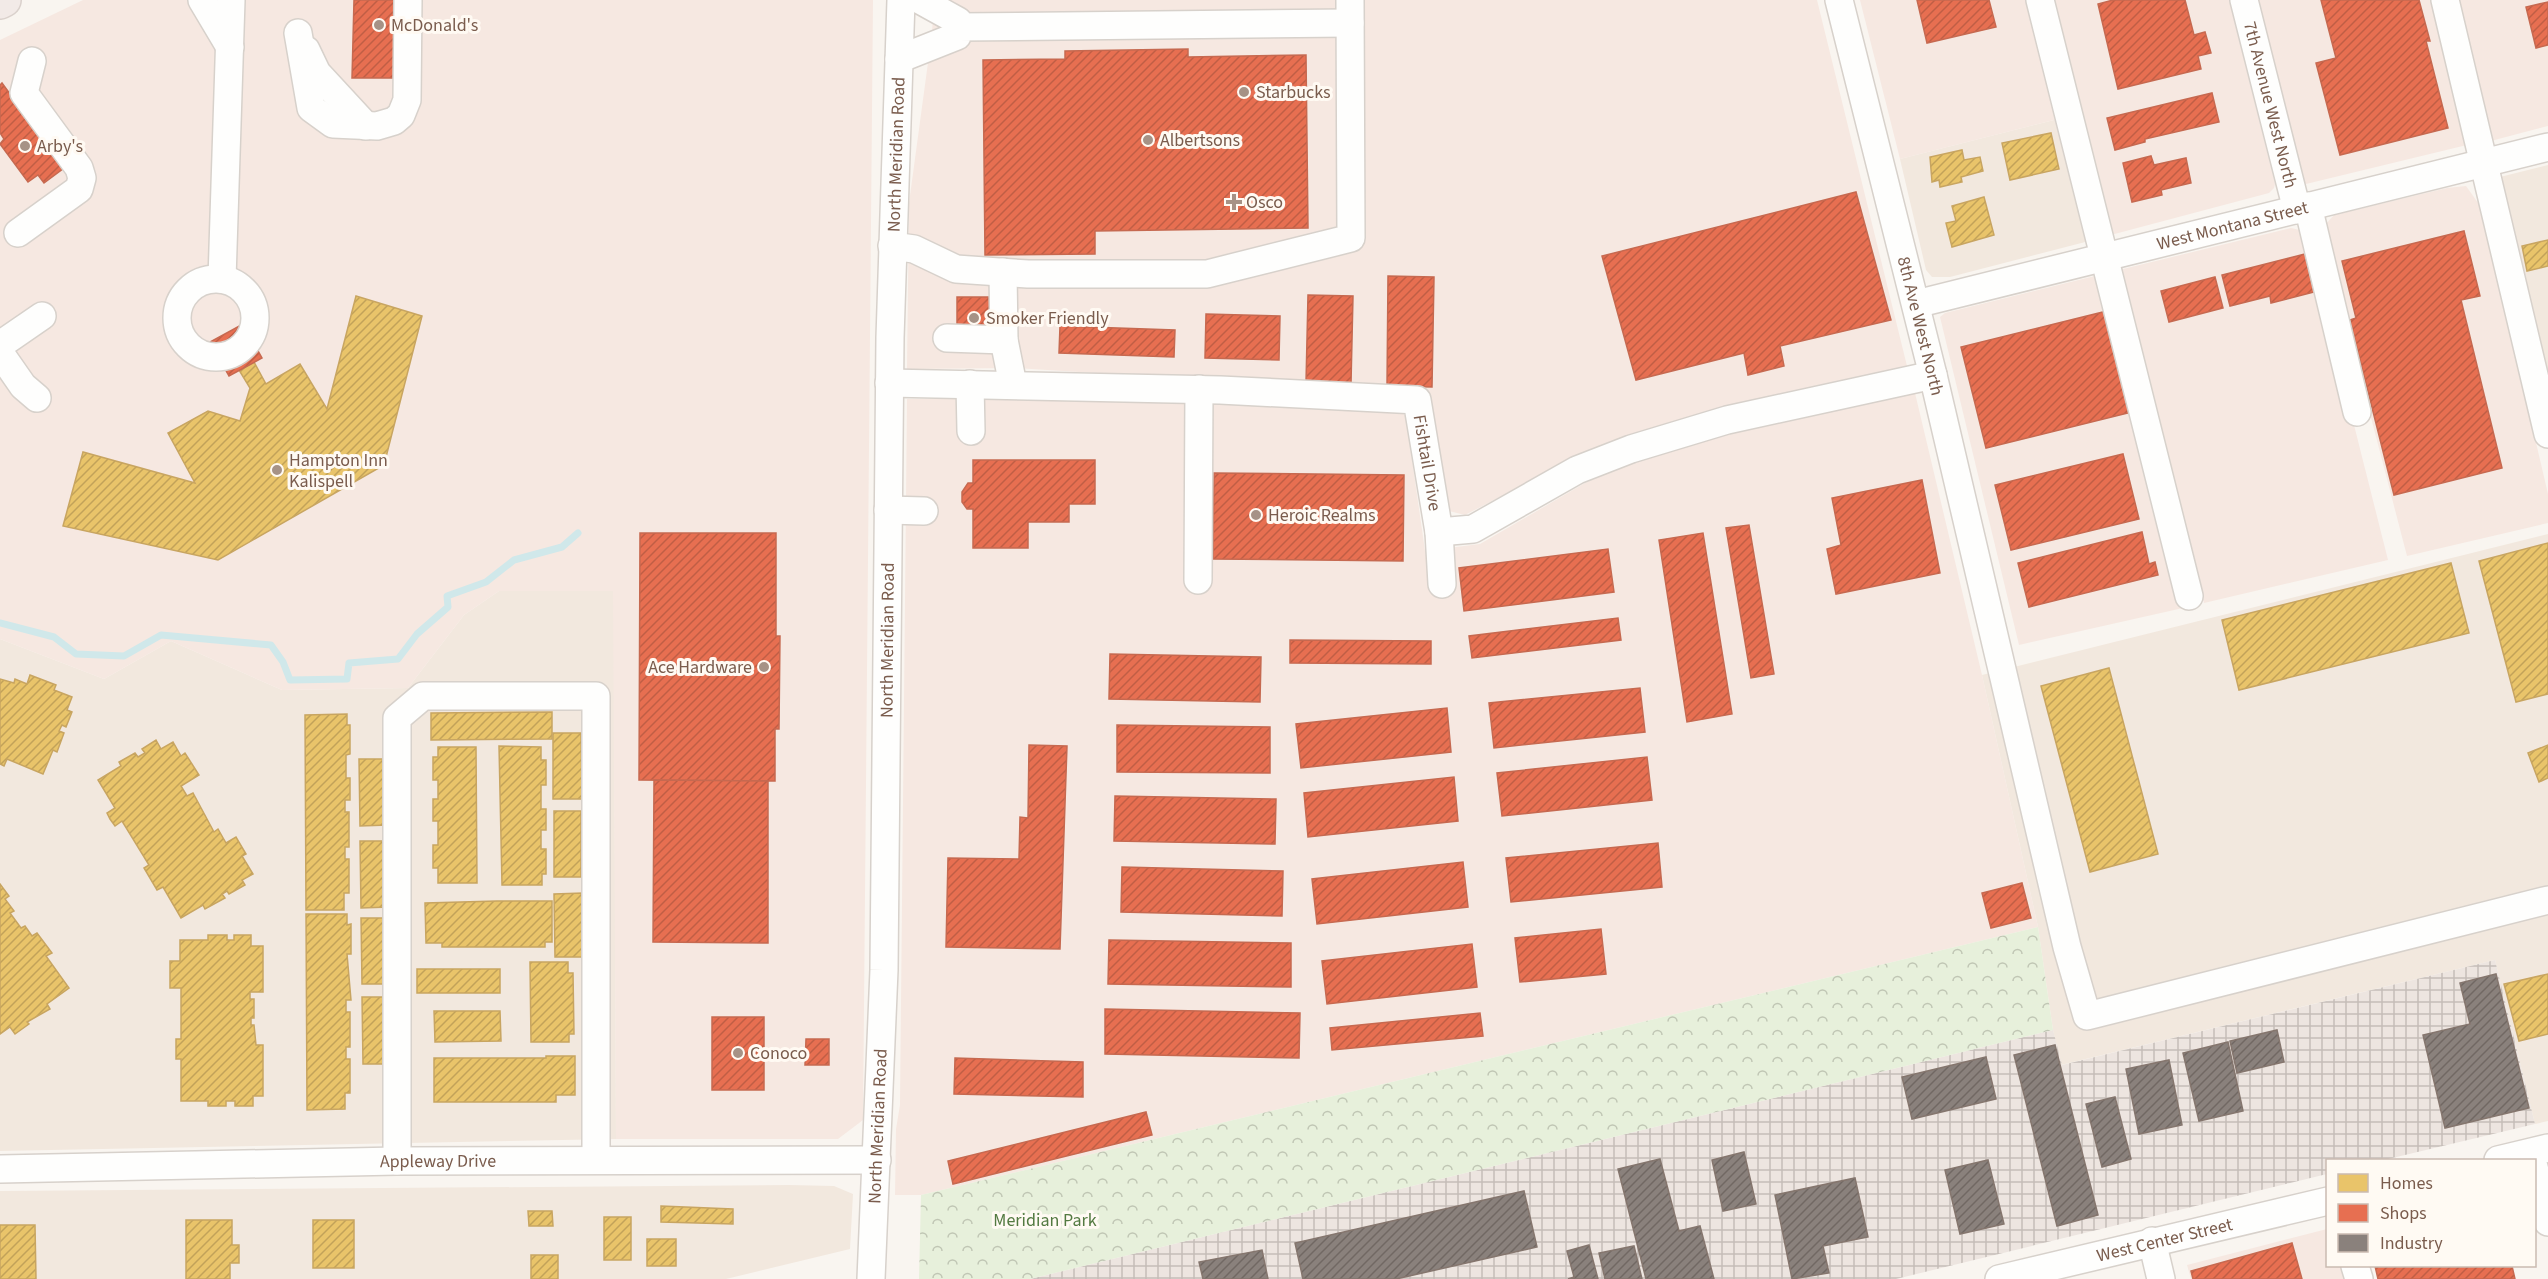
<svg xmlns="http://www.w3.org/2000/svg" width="2548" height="1279" font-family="'Source Sans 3',sans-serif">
<defs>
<pattern id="industrial-grid" width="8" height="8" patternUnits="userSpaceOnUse" patternTransform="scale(1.5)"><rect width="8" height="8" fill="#ede5e0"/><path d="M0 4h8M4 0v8" fill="none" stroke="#c5bdb8"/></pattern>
<pattern id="forest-crowns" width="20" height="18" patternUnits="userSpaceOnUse" patternTransform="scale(1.5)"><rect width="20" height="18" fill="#e7f0db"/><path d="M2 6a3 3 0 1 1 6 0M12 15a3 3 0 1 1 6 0" fill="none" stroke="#c0c6b4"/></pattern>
<pattern id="homes-hatch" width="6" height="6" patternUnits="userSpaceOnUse" patternTransform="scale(1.5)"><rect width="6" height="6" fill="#e9c46a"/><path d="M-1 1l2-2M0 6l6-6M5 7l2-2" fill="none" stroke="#c2a259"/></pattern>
<pattern id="shops-hatch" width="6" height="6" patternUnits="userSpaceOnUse" patternTransform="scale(1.5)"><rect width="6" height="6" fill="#e76f51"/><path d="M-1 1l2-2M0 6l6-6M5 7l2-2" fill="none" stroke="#c05e45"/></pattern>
<pattern id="industry-hatch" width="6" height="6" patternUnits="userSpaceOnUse" patternTransform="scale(1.5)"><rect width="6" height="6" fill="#8a817c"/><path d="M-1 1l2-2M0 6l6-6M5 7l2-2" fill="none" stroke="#716863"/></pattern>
</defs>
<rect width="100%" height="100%" fill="#f9f5f0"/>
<g fill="#f2e8de">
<polygon points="2062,118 2093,240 1950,277 1932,277 1926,270 1900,159"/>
<polygon points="2548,165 2548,385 2496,178"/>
<polygon points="2548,534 2548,1121 2535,1124 2495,960 2061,1065 2053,1030 2038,927 1982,675"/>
<polygon points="499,591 614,591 616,1139 0,1151 0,639 104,679 171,641 282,690 408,688 464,615"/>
<polygon points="789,1185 834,1186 853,1194 850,1249 726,1279 0,1279 0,1191"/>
</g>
<g fill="#f6e8e1">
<polygon points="83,0 873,0 863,1120 838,1139 616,1139 613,591 499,591 464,615 408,688 282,690 171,641 104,679 0,639 0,40"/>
<polygon points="934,0 1817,0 1907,366 1723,408 1571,460 1465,515 1449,511 1444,500 1429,390 1300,386 1015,368 907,369 909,203 932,33"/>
<polygon points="1860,0 2032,0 2062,118 1900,159"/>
<polygon points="2048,0 2229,0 2275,184 2274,188 2269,193 2107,236"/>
<polygon points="2259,0 2436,0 2471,144 2306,184 2301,180"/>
<polygon points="2452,0 2548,0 2548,126 2487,142"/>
<polygon points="2466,186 2481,207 2548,494 2548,523 2407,556 2324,237 2325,225 2334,215 2447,188"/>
<polygon points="2291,228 2300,230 2308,242 2388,560 2204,603 2119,270"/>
<polygon points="2099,275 2183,608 2019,645 1940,317 1945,313"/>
<polygon points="1915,393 1982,675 2038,927 921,1195 895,1195 896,1129 900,1105 907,399 1172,399 1402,412 1406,417 1425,551 1480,544 1585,483 1636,460 1728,434"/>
<polygon points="2327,1229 2328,1266 2345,1266 2349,1279 2191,1279 2187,1265"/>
</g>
<polygon fill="url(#industrial-grid)" points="2495,960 2535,1124 2384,1160 2328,1160 2327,1174 1896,1279 1030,1279 2053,1030 2062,1065"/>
<polygon fill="url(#forest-crowns)" points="2038,927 2053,1030 1030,1279 919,1279 921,1195"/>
<g fill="url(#homes-hatch)" stroke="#c8a561" stroke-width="1.5">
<polygon points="2051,133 2059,169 2010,180 2002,143"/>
<polygon points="1962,150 1964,160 1980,157 1983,171 1961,177 1962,182 1940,187 1939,180 1932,182 1930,157"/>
<polygon points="1984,197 1994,235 1952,247 1946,223 1956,221 1952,206"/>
<polygon points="2548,240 2548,266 2527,271 2522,246"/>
<polygon points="356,296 422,316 384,465 218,560 63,526 83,452 195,483 168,433 208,411 240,421 250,388 239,370 254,362 266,384 300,364 327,409"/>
<polygon points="2548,543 2548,694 2516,702 2479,561"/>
<polygon points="2451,563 2469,633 2239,690 2222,620"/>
<polygon points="2109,668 2158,854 2090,872 2041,686"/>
<polygon points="30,675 56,685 54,690 72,697 67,710 72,712 66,727 62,725 59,731 64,733 57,752 53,750 43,774 7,759 4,766 0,764 0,679 14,683 15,679 27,684"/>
<polygon points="552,712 552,739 431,740 431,713"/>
<polygon points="347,714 347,725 350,725 350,754 346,755 346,778 350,778 350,800 345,800 345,812 349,812 349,847 345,847 345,859 349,859 349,893 344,893 344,910 306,910 305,715"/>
<polygon points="553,733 581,733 582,799 553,799"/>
<polygon points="156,740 161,749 173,742 181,756 185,753 199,775 181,786 187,796 193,793 214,832 218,829 226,843 236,837 246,854 242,856 253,874 242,880 245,885 229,894 227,891 222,894 225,898 205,909 203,905 181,918 163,887 157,890 144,868 149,865 122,821 115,826 110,819 107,813 115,808 98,780 121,766 119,762 135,753 138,757 145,753 142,749"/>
<polygon points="2548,745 2548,778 2539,782 2528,753"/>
<polygon points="499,746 541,747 541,760 546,760 546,785 541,785 541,809 546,809 546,830 541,830 541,849 546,849 546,874 542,874 542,885 502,885"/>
<polygon points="438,747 476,747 477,883 438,883 438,868 433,868 433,845 438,845 438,821 433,821 433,799 438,799 438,780 433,780 433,757 438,757"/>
<polygon points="359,759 388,759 388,825 360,826"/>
<rect x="554" y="811" width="27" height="66"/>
<polygon points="360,841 389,841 389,907 361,908"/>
<polygon points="0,884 9,896 5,899 14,911 10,913 21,928 25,926 32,936 37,933 52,953 46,956 69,988 47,1004 50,1009 27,1022 29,1024 15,1034 10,1027 0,1034"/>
<polygon points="583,893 585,957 555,957 554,894"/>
<polygon points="497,901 552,901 552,942 545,942 545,947 442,947 442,943 426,943 425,903"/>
<polygon points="306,914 347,914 347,925 351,924 351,954 347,954 351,1000 346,1000 346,1012 350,1012 350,1047 346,1047 346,1059 350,1059 350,1093 345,1093 345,1109 307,1110"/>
<polygon points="361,918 389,918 390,984 362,984"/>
<polygon points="208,935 227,935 227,940 234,940 234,935 251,935 251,946 263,946 263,992 250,992 250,999 254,999 254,1018 251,1018 251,1025 254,1025 256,1045 263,1045 263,1096 253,1096 253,1106 235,1106 235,1101 226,1101 226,1106 208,1106 208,1101 181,1101 181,1059 176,1059 176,1039 181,1039 181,988 170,988 170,961 180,961 180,940 208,940"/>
<polygon points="530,962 568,962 568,973 573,973 574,1034 569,1034 569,1042 531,1042"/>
<rect x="417" y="969" width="83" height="24"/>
<polygon points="2548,974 2548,1034 2519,1041 2504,984"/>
<polygon points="362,997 390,997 390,1064 363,1064"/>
<polygon points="434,1011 500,1011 501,1041 435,1042"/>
<polygon points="546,1056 575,1056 575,1095 556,1095 556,1102 434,1102 434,1058 546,1058"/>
<polygon points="661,1206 733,1209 733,1224 661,1222"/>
<polygon points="528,1211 552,1211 553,1226 529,1226"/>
<rect x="604" y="1217" width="27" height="43"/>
<polygon points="186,1220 232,1220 232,1245 239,1245 239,1263 230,1263 230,1279 186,1279"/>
<rect x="313" y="1220" width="41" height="48"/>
<polygon points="0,1225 35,1225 36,1279 0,1279"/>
<rect x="647" y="1239" width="29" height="27"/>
<rect x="531" y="1255" width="27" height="24"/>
</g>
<g fill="url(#shops-hatch)" stroke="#c66950" stroke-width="1.5">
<polygon points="354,0 403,0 401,78 352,78"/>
<polygon points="1917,0 1989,0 1996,27 1927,43"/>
<polygon points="2113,0 2185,0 2194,35 2205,32 2211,53 2198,56 2201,69 2118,89 2098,4"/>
<polygon points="2321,0 2419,0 2430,41 2426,41 2448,128 2340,155 2316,63 2336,58"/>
<polygon points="2548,2 2548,45 2536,48 2526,7"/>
<polygon points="1188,49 1188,57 1306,55 1308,228 1095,231 1095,254 985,255 983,60 1065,59 1065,51"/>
<polygon points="2,83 64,168 44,183 38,175 28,182 0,144 4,139 0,133 0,85"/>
<polygon points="2212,93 2219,122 2145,139 2145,142 2115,150 2107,118"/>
<polygon points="2151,156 2154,165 2186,158 2191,183 2161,190 2162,195 2132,202 2123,163"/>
<polygon points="1856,192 1891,320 1780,346 1784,366 1748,375 1744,353 1636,380 1602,256"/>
<polygon points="2464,231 2480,296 2461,300 2502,468 2394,495 2350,320 2356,318 2342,261"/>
<polygon points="2305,254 2314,292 2271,303 2270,296 2230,306 2222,275"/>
<polygon points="1388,276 1434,277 1432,387 1387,386"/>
<polygon points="2215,277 2223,308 2169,322 2161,291"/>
<polygon points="1308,295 1353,296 1351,384 1306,383"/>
<polygon points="957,297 994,297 993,336 957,336"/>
<polygon points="2107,311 2132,412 1986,448 1961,347"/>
<polygon points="1206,314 1280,316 1279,360 1205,358"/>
<polygon points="243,324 262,358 229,376 210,342"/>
<polygon points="1060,326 1175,330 1174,357 1059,353"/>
<polygon points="2123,454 2139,519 2011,550 1995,485"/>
<polygon points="973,460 1095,460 1095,504 1069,504 1069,522 1028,522 1028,548 973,548 973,509 967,509 962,502 962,492 968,483 973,483"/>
<polygon points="1214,473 1404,475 1403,561 1213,559"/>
<polygon points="1922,480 1940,573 1836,594 1827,549 1841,545 1832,498"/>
<polygon points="1749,525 1774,674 1751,678 1726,528"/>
<polygon points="2142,532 2149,564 2155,562 2158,575 2029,607 2018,563"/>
<polygon points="640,533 776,533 776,636 780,636 779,729 775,729 775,781 639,780"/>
<polygon points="1703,533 1732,714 1687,722 1659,540"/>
<polygon points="1608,549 1614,592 1464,611 1459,568"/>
<polygon points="1618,618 1621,640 1472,658 1469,636"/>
<polygon points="1290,640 1431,641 1431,664 1290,663"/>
<polygon points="1110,654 1261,657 1260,702 1109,699"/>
<polygon points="1640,688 1645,732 1494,748 1489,703"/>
<polygon points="1447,708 1451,752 1301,768 1296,724"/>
<polygon points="1117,725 1270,727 1270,773 1117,772"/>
<polygon points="1029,745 1067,746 1060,949 946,947 948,858 1019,859 1020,817 1028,818"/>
<polygon points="1647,757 1652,800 1502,816 1497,773"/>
<polygon points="1454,777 1458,821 1308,837 1304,793"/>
<polygon points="654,780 768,781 768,943 653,942"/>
<polygon points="1115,796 1276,799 1275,844 1114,841"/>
<polygon points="1658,843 1662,887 1511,902 1506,858"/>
<polygon points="1463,862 1468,907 1317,924 1312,879"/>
<polygon points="1122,867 1283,871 1282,916 1121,912"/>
<polygon points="2022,883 2031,918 1991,928 1982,893"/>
<polygon points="1601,929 1606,974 1520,982 1515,938"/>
<polygon points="1109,940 1291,943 1291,987 1108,984"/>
<polygon points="1472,944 1477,987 1327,1004 1322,961"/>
<polygon points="1105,1009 1300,1013 1299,1058 1105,1054"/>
<polygon points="1480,1013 1483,1036 1332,1050 1330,1028"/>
<rect x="712" y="1017" width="52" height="73"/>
<polygon points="806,1039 829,1039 829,1065 805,1065"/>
<polygon points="955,1058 1083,1062 1083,1097 954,1094"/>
<polygon points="1146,1112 1152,1135 953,1184 948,1161"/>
<polygon points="2292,1243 2302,1279 2193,1279 2191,1271"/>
<polygon points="2375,1266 2512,1266 2515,1279 2378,1279"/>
</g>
<g fill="url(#industry-hatch)" stroke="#85766e" stroke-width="1.5">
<polygon points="2496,974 2529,1108 2445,1128 2423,1035 2470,1024 2460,983"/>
<polygon points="2277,1030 2284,1062 2237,1073 2230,1041"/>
<polygon points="2228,1042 2243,1111 2199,1121 2183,1053"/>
<polygon points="2055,1045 2098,1215 2057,1226 2014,1055"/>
<polygon points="1986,1057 1996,1099 1912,1119 1902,1077"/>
<polygon points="2169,1060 2182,1125 2139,1134 2126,1069"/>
<polygon points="2115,1097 2131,1159 2102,1167 2086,1104"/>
<polygon points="1744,1152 1756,1204 1723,1211 1712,1160"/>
<polygon points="1660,1159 1679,1231 1700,1226 1714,1279 1646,1279 1618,1169"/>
<polygon points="1988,1160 2004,1224 1960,1234 1945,1170"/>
<polygon points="1855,1178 1868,1237 1823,1246 1829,1273 1792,1279 1775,1195"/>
<polygon points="1524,1191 1537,1247 1396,1279 1303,1279 1295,1243"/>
<polygon points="1589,1245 1598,1279 1568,1279 1574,1277 1567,1251"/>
<polygon points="1634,1246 1642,1279 1605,1279 1599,1253"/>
<polygon points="1262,1250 1268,1279 1203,1279 1199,1262"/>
</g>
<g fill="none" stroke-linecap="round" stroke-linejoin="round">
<polyline stroke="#d0e8ea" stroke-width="7" points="0,623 54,637 76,654 124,656 161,635 271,645 283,662 290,680 347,679 349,663 398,659 417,634 448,607 447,596 486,582 514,560 562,547 578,533"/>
<g stroke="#d7d1cb" stroke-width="30">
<g id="minor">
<polyline points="202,0 230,47"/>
<polyline points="920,0 958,21"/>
<path id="s1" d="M1839,0L1933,375L2067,947L2087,1016L2548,900"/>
<polyline points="2040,0 2189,596"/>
<path id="s2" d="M2244,0L2297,210"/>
<polyline points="2445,0 2548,434"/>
<polyline points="298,33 311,108 333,124 377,126 394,121 401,115 407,100 408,0"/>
<polyline points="306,50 317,73 366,126"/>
<polyline points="899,59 957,36 958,27 1350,23"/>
<polyline points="2308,206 2357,412"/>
<polyline points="18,233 79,189 82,178 79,168 24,93 32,61"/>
<polyline points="892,246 914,249 956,269 1028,274 1207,274 1351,238 1350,0"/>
<polyline points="1003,272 1004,340 1013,385"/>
<circle cx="216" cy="318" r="39"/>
<polyline points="222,279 231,0"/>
<path id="s3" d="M1916,304L2548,147"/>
<polyline points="947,338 1004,340"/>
<polyline points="0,345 42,316"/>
<polyline points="0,353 23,386 37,398"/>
<path id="s4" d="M889,383L1220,390L1417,400L1439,532L1473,529L1577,470L1631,449L1727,420L1933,375"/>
<polyline points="970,384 971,431"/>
<polyline points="888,510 924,511"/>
<polyline points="1439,532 1442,584"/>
<polyline points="1198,580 1199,389"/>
<polyline points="2498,1160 2548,1148"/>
<polyline points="397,1161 397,718 423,696 596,696 596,1160"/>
<polyline points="2534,1167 2548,1222"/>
<path id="s5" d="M0,1169L397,1161L877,1160"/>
<polyline points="2152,1241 2161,1279"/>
<polyline points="2355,1266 2359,1279"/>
<path id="s6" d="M871,1279L884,970L890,338L901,0"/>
<path id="s7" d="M1999,1279L2328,1201"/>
</g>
</g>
<g stroke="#dad1cc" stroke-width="36">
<polyline id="highway" points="0,2 4,0"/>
</g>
<use href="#minor" stroke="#fefefd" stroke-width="27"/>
<use href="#highway" stroke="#f2eae7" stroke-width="33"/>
</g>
<g fill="#a69286" stroke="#fffaf3" stroke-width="2">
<circle cx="379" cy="25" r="6"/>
<circle cx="1244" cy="92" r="6"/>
<circle cx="1148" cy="140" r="6"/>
<circle cx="25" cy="146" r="6"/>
<path d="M1231 193h6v6h6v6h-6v6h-6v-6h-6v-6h6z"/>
<circle cx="974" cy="318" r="6"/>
<circle cx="277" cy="470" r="6"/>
<circle cx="1256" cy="515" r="6"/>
<circle cx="764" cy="667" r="6"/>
<circle cx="738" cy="1053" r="6"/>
</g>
<g text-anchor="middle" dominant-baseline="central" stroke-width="6" stroke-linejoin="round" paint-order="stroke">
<g font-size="18" fill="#7a5c4d" stroke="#fffaf3" text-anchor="start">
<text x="391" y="25">McDonald's</text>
<text x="1256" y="92">Starbucks</text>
<text x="1160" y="140">Albertsons</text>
<text x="37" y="146">Arby's</text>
<text x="1246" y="202">Osco</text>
<text x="986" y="318">Smoker Friendly</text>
<text x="289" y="460">Hampton Inn<tspan x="289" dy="21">Kalispell</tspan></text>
<text x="1268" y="515">Heroic Realms</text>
<text x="752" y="667" text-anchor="end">Ace Hardware</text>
<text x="750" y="1053">Conoco</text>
</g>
<g font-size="18" fill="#7a5c4d" stroke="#fffaf3">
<text stroke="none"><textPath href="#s2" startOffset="108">7th Avenue West North</textPath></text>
<text stroke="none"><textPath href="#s6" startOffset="1125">North Meridian Road</textPath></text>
<text stroke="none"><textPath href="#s3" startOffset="326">West Montana Street</textPath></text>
<text stroke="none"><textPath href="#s1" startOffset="336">8th Ave West North</textPath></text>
<text stroke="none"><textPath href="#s4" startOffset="592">Fishtail Drive</textPath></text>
<text stroke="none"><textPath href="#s6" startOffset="639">North Meridian Road</textPath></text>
<text stroke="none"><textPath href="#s6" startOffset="153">North Meridian Road</textPath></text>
<text stroke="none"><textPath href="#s5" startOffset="438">Appleway Drive</textPath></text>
<text stroke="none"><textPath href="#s7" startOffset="170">West Center Street</textPath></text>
</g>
<g font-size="18" fill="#537a41" stroke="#fffaf3">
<text x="1045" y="1220">Meridian Park</text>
</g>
</g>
<rect x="2326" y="1159" width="210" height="108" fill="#fffaf3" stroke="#cabbb1" stroke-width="1.5"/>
<rect x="2338" y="1174" width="30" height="18" fill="#e9c46a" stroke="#cabbb1" stroke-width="1.5"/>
<text x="2380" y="1189" font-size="18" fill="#7a5c4d">Homes</text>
<rect x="2338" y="1204" width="30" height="18" fill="#e76f51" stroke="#cabbb1" stroke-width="1.5"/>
<text x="2380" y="1219" font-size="18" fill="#7a5c4d">Shops</text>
<rect x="2338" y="1234" width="30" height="18" fill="#8a817c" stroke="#cabbb1" stroke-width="1.5"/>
<text x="2380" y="1249" font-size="18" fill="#7a5c4d">Industry</text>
</svg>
